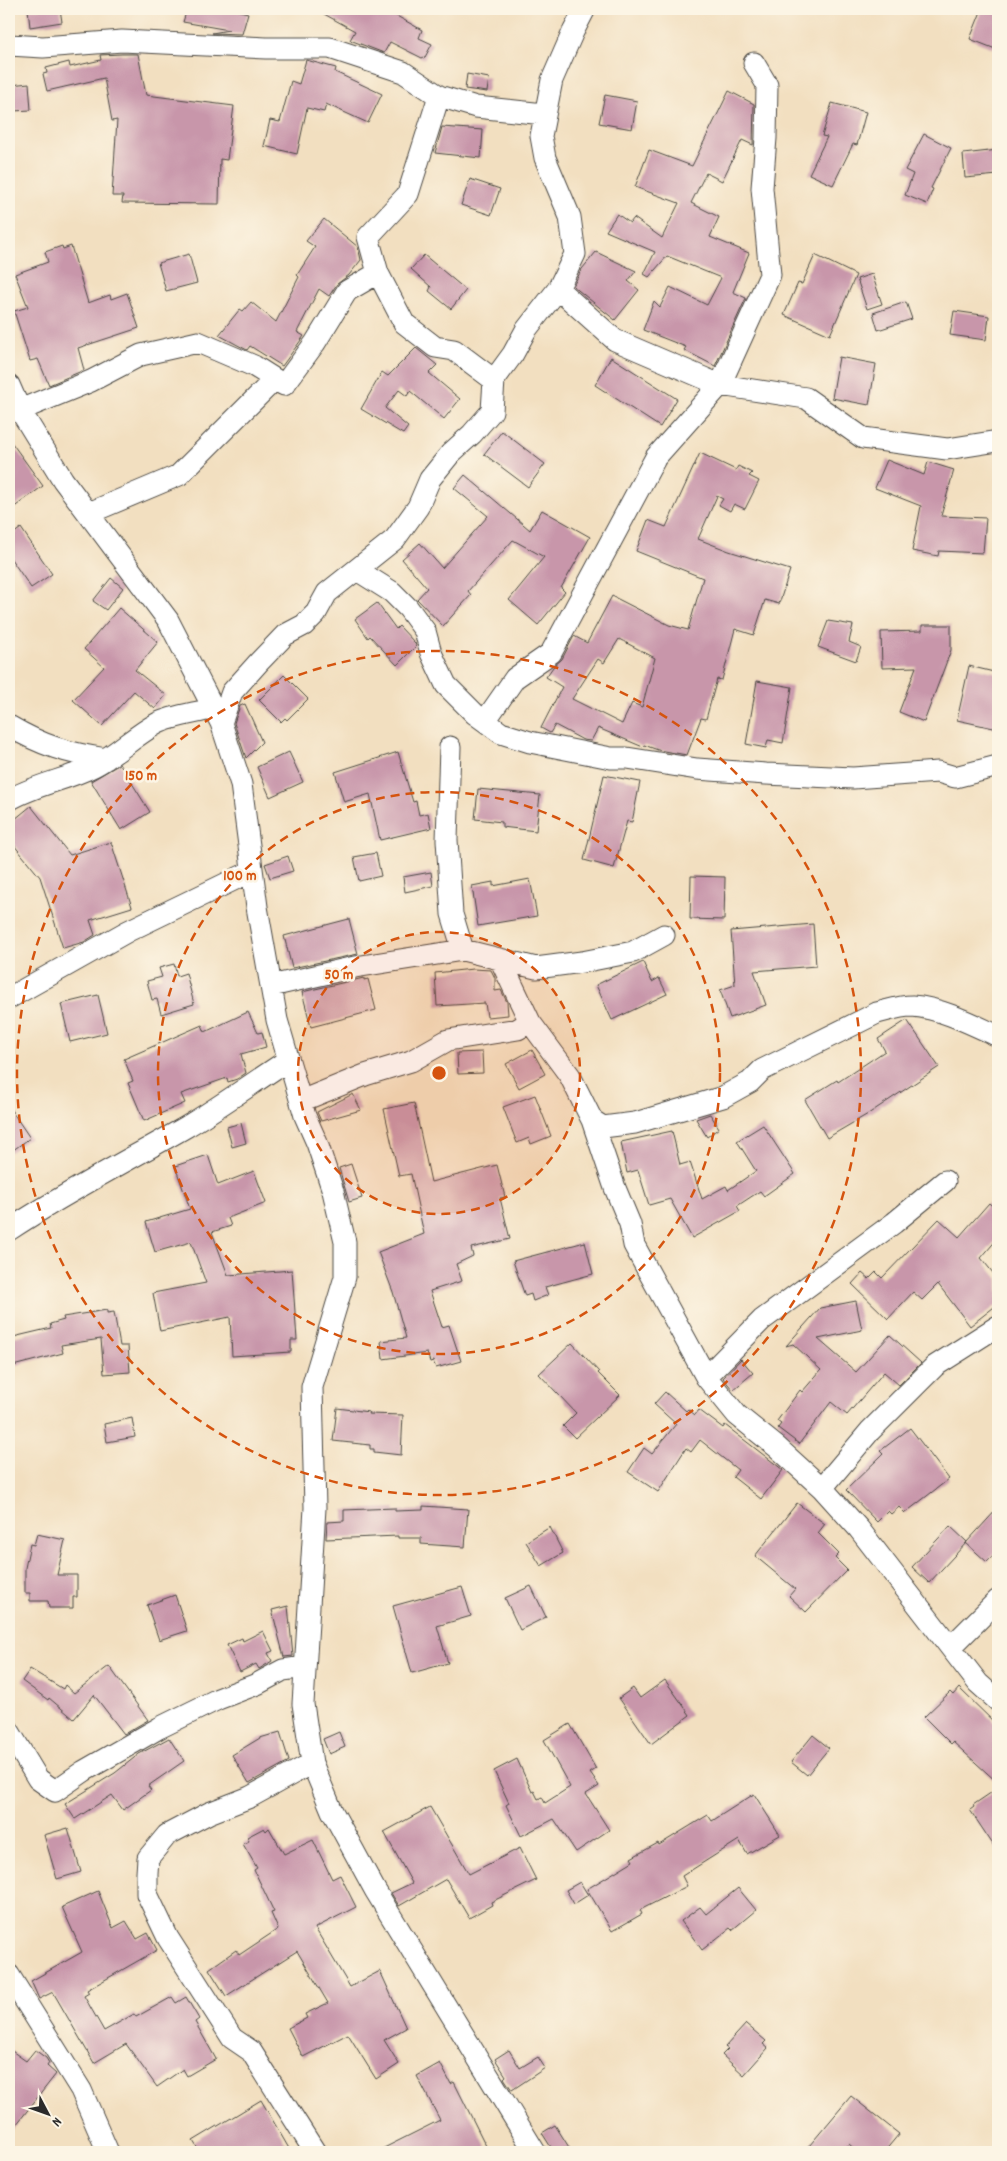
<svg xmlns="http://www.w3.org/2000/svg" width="1007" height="2161" font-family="Dekko,sans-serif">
	<rect width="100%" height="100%" fill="#fcf5e5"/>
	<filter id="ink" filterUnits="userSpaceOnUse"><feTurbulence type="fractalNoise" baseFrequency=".02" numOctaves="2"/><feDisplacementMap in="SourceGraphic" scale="10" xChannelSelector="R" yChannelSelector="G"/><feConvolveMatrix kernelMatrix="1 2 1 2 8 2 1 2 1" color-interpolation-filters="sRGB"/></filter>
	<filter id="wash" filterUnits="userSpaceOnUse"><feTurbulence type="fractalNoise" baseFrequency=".0096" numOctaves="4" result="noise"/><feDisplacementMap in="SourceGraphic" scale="20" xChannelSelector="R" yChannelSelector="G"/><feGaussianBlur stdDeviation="1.12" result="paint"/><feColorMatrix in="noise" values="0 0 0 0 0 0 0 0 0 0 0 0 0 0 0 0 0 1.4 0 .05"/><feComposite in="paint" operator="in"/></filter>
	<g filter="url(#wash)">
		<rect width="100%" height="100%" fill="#f2dfc0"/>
		<g id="blocks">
			<path fill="#c896aa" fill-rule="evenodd" d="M28 9H60L62 22 30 27Z
				M187 9H232L248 13 242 34 212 33 229 30 183 22Z
				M315 9H384L422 30 419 38 432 44 424 59 390 42 384 53 350 40 355 31Z
				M982 9H998V50L970 39Z
				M122 54H138L146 95 234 106 227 160 220 159 219 204 122 203 123 196H112L117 120 112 121 104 78 47 91 43 74 47 73 46 68 69 62 70 67 101 60 100 55Z
				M306 60 336 68 335 72 382 94 368 123 326 104 324 112 307 108 297 154 264 146 270 120 280 122 291 81 299 84Z
				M467 74 489 78 487 92 465 89Z
				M29 83 31 110 13 111 11 85Z
				M729 91 754 104 753 145 742 140 722 181 706 173 691 203 719 217 710 237 749 253 733 292 746 298 715 366 684 350 686 347 643 330 654 301 660 307 670 287 707 305 721 278 667 256 649 277 644 274 655 252 606 231 617 214 630 223 634 218 662 238 679 203 635 187 649 150 692 166Z
				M605 95 637 101 632 129 599 123Z
				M832 103 866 112 857 145 853 144 833 185 809 174 827 137 822 136Z
				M442 127 483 130 481 158 435 153Z
				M924 134 951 148 931 188 933 189 927 204 905 195 913 174 905 170Z
				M998 150V175L965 178 963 154Z
				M470 179 500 189 491 215 461 205Z
				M324 219 358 247 361 260 349 275 337 284 329 296 319 289 297 332 304 336 282 366 250 346 247 350 219 335 240 309 243 311 251 302 276 322 299 277 297 275 315 247 306 241Z
				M62 246 63 249 71 246 88 303 110 295 111 299 127 293 139 328 78 348 84 370 49 385 38 359 30 361 14 311 28 307 15 274 48 262 45 252Z
				M596 252 636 271 628 281 639 290 615 320 573 286 582 269Z
				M189 254 197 283 166 291 158 263Z
				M424 255 466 290 451 309 429 291 431 287 411 269Z
				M815 255 856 275 830 335 784 315 798 283 802 284Z
				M872 274 882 304 867 309 857 279Z
				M906 302 912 319 878 330 873 313Z
				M954 311 989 316 986 340 950 335Z
				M416 348 437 365 429 373 460 399 444 419 410 391 407 396 399 390 385 408 408 427 403 434 361 409 382 372 388 376Z
				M611 357 677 399 660 427 595 385Z
				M839 357 876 364 869 405 832 398Z
				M502 431 545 464 528 487 484 454Z
				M9 439 43 486 9 511Z
				M700 453 736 470 738 466 752 473 749 476 759 481 745 509 734 504 730 511 719 505 723 499 717 496 698 539 729 551 790 570 779 604 765 600 754 635 735 629 722 680 717 679 706 719 701 718 687 755 658 750 644 745 643 747 598 728 591 741 583 740 555 725 550 733 541 728 562 687 546 677 553 667 562 659 574 636 587 643 612 596 669 625 688 630 703 578 636 551 648 520 666 527ZM619 639 655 658 642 707 632 703 622 724 572 699 598 659 604 663Z
				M887 460 924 475 928 462 954 470 941 516 986 518 983 553 939 551 938 556 912 551 921 506 875 488Z
				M465 475 530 530 542 510 590 537 561 588 565 592 538 625 509 600 544 557 513 540 468 591 471 595 443 626 417 599 427 588 402 559 420 543 442 568 488 516 454 488Z
				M21 528 52 574 31 588 9 556V537Z
				M111 578 123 588 106 610 93 601Z
				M377 603 396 629 399 626 415 643 416 646 397 665 370 636 368 638 355 619Z
				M119 608 158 642 135 670 166 695 155 709 134 691 102 726 73 700 104 667 84 649Z
				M828 621 853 625 849 642 861 647 856 661 818 647Z
				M922 625H951V650L924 722 899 712 916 667 882 668 881 632 922 631Z
				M969 666 998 673V729L957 720Z
				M284 675 308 699 287 720 285 718 281 722 259 700Z
				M757 681 792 687 783 743 768 740 766 748 746 744Z
				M245 704 262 742 246 758 234 723 240 706Z
				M289 752 303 782 270 797 257 767Z
				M398 752 413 802 416 801 419 815 428 813 431 828 380 840 370 794 344 802 335 772Z
				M120 764 150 812 121 830 91 781Z
				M604 775 640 782 632 822 627 821 614 868 584 860Z
				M478 789 540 795 536 831 502 827V822L475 819Z
				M31 806 70 855 111 842 132 907 90 920 95 935 84 942 63 948 40 877 9 839V824Z
				M376 853 381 876 359 881 354 857Z
				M288 856 293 871 270 878 265 864Z
				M431 872 433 886 405 892 403 877Z
				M691 876 725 877 724 920 690 919Z
				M530 879 537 916 478 926 472 886 493 882V886Z
				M349 919 358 954 292 968 284 936Z
				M813 924 816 966 754 971 766 1005 730 1018 720 990 735 985 731 931Z
				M643 962 652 982 659 978 667 994 612 1020 596 985Z
				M174 964 177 976 186 973 194 1004 161 1014 157 999 152 1000 147 981 162 977 159 968Z
				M473 969 491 970 495 978V991L501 990 507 1002 508 1015 487 1017 485 1003 437 1006 435 973Z
				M364 978V980L368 979 376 1010 311 1027 302 992Z
				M98 995 107 1033 70 1042 61 1004Z
				M248 1012 258 1033 262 1032 266 1047 241 1054 246 1073 237 1079 228 1082 227 1078 181 1094 185 1103 144 1121 128 1083 133 1081 124 1059 202 1025 205 1032Z
				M907 1020 939 1067 868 1114 827 1138 805 1100 837 1080 838 1082 885 1051 878 1039Z
				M532 1050 545 1074 519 1088 506 1064Z
				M482 1052 483 1073 458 1074 457 1053Z
				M353 1094 361 1110 321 1121 317 1112Z
				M535 1095 551 1136 531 1144 529 1138 517 1143 503 1107Z
				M414 1103 431 1182 497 1165 505 1197 500 1198 510 1239 471 1248 473 1256 456 1264 462 1281 430 1291 442 1327 449 1325 461 1361 436 1368 433 1361 430 1362 427 1353 383 1359 381 1341 406 1338 393 1292 378 1252 424 1234 411 1174 399 1176 384 1109Z
				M9 1107 30 1138 9 1153Z
				M710 1114 719 1128 707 1137 696 1119Z
				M241 1123 246 1143 232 1147 227 1127Z
				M763 1125 795 1174 764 1196 760 1191 737 1206 740 1211 692 1238 670 1199 649 1205 638 1170 627 1173 621 1142 672 1131 680 1165 690 1162 702 1199 726 1186 728 1190 756 1171 737 1141Z
				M208 1155 218 1185 254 1171 266 1203 228 1218 231 1226 212 1232 228 1275 292 1270 297 1340H291V1352L232 1356 230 1317 160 1331 153 1293 206 1283 191 1242 155 1252 146 1222 190 1209 175 1166Z
				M351 1164 362 1198 349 1202 339 1168Z
				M989 1203 998 1211V1238L981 1258 998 1279V1304L970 1326 938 1284 922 1300 913 1292 888 1319 852 1284 862 1273 869 1279 876 1272 882 1278 939 1219 959 1237Z
				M585 1242 593 1274 545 1287 548 1295 533 1301 531 1294 525 1296 513 1261Z
				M856 1301 862 1330 818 1339 856 1372 890 1335 921 1363 899 1385 884 1372 847 1415 831 1402 799 1444 778 1428 781 1424 777 1421 800 1390 802 1392 821 1370 793 1344 786 1346 820 1308Z
				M107 1310V1313L114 1312 120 1346H128L130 1372 104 1374 101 1339 61 1345 63 1353 9 1367V1338L51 1328 50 1324 64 1320 63 1317Z
				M572 1343 599 1372 598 1373 620 1395 575 1438 563 1426 576 1413 539 1374Z
				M741 1359 753 1373 733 1390 723 1378Z
				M665 1392 686 1411 688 1409 695 1415 699 1410 723 1428 725 1425 783 1470 761 1499 733 1477 738 1470 700 1440 691 1452 686 1448 658 1492 628 1472 644 1448 652 1454 676 1424 654 1404Z
				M337 1408 369 1412 368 1414 403 1415 401 1455 374 1452V1449H370V1445L333 1441Z
				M132 1418 135 1437 107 1442 104 1424Z
				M910 1428 949 1479 905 1513 899 1507 891 1514 888 1511 877 1522 846 1490 883 1454 880 1451Z
				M797 1503 825 1524 818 1533 839 1554 835 1558 847 1570 806 1612 789 1596 795 1589 755 1556Z
				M423 1506 468 1509 465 1547 421 1544V1538H398V1536L326 1539 327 1522 344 1521V1510L395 1508V1511L423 1510Z
				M998 1508V1550L987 1562 966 1543Z
				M950 1526 967 1542 929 1583 912 1567Z
				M550 1527 563 1553 541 1566 526 1542Z
				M37 1534 65 1540 57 1575H77V1597H73V1608H49L48 1601H30V1593H25V1568L30 1544 34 1545Z
				M531 1586 546 1617 520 1630 505 1598Z
				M462 1587 471 1616 437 1626 448 1663 412 1673 393 1606Z
				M175 1595 187 1631 159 1640 147 1605Z
				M288 1606 293 1656 284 1657 272 1610Z
				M263 1631 273 1651 268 1653 272 1661 259 1669 256 1664 240 1672 227 1645 242 1638 243 1641Z
				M109 1666 148 1720 124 1734 94 1695 74 1719 49 1698 48 1700 22 1681 30 1669 63 1689 65 1685 74 1693Z
				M665 1680 690 1715 651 1744 619 1698 633 1688 640 1698Z
				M959 1688 998 1726V1783L953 1742 951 1744 924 1717 950 1692 953 1695Z
				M570 1724 596 1769 590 1773 599 1786 586 1794 609 1830 576 1852 554 1819 521 1836 506 1805 509 1803 494 1771 517 1759 532 1792 534 1791 538 1799 542 1797 545 1803 570 1787 544 1740Z
				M280 1732 289 1761 249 1783 232 1755 260 1738Z
				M339 1732 345 1747 329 1754 323 1739Z
				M813 1735 829 1748 807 1775 791 1762Z
				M169 1738 184 1761 148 1786 151 1790 123 1810 112 1795 75 1819 65 1804 115 1773 139 1754Z
				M998 1788V1852L970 1810 974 1807 973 1805Z
				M754 1794 780 1835 747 1854 739 1840 682 1876 687 1886 640 1910 642 1914 612 1931 587 1889 633 1861 631 1858 658 1843 659 1845 708 1815 712 1821Z
				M430 1807 469 1874 520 1848 536 1880 491 1902 492 1905 469 1918 446 1879 399 1906 391 1893 412 1883 384 1832Z
				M68 1828 81 1872 57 1879 44 1835Z
				M264 1828 266 1831 269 1828 284 1854 313 1840 332 1879 340 1875 356 1907 315 1928 350 1987 380 1971 406 2028 384 2040 399 2064 376 2079 348 2034 303 2057 288 2028 307 2018 305 2014 328 2003 297 1951 226 1996 209 1969 236 1950 239 1955 278 1929 271 1913 274 1912 254 1870 257 1868 243 1844 249 1841 247 1837Z
				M580 1882 588 1895 574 1904 566 1890Z
				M738 1888 756 1910 732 1930 730 1928 702 1950 681 1921 700 1907 706 1914Z
				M98 1891 113 1928 126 1921 137 1939 148 1933 157 1950 87 1990 89 1993 84 1996 104 2031 134 2014 136 2017 172 1997 176 2003 186 1997 199 2019 195 2022 216 2059 187 2076 183 2069 157 2087 126 2044 94 2063 53 1992 39 1999 31 1981 82 1952 62 1907Z
				M746 2024 766 2041 763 2044 768 2048 744 2075 722 2055 728 2049 725 2047Z
				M9 2049 26 2061 35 2050 46 2058 49 2063 47 2066 56 2074 9 2134Z
				M509 2050 520 2068 538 2057 545 2068 512 2090 504 2078 506 2076 495 2059Z
				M440 2063 451 2084 454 2082 489 2152H376L440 2120 417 2076Z
				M851 2096 899 2134 884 2152H858L849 2144 842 2152H804Z
				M261 2100 291 2152H200L193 2141Z
				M555 2125 572 2152H554L542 2133Z"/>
		</g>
	</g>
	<g filter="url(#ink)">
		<use href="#blocks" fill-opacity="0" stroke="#494641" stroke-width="1"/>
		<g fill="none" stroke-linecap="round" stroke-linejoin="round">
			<defs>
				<path id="minor" d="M9 45 43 47 122 41 266 48H330L403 72 439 96 476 107 544 114
					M439 96 408 194 368 237 378 273 404 323 435 347 454 350 494 380
					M558 289 615 340 720 385 806 398 863 438 947 449 998 441
					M9 385 20 410 63 480 168 620 221 723 241 784 257 907 277 1020 305 1116 317 1143 333 1191 345 1242V1277L312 1387 315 1508 303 1704 312 1763 332 1811 375 1890 535 2152
					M20 410 91 381 141 355 198 342 254 366 284 385 315 343 347 291 378 273
					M89 513 179 475 274 380
					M357 570 392 592 408 608 425 631 431 653 446 685 475 714 501 733 530 742 611 758H627L697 769 766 774 853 778 938 772 955 777 998 766
					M485 721 515 678 551 653 656 457 720 385 770 275 762 188 766 138 767 85 754 63
					M221 723 232 692 259 662 285 635 304 625 316 613 327 593 395 539 418 507 430 479 451 453 472 434 492 411 494 380 513 354 526 330 558 289 575 254 570 217 545 158 541 136 552 80 573 32 585 9
					M9 726C43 746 67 753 106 759
					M450 747 447 840 452 914 463 950
					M9 800C36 784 67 780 94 766 117 754 135 735 158 723 173 716 197 713 214 708
					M501 961 530 1022
					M271 986 355 967 463 950 536 968 582 962 633 952 664 935
					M9 998 128 931 252 871
					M301 1101 365 1075 411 1061 448 1040 518 1029 530 1022 570 1076 592 1120 615 1188 630 1224 634 1245 706 1377 737 1415 778 1448 822 1488 859 1529 978 1683 998 1701
					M592 1120 603 1127 635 1123 723 1097 750 1082 762 1070 877 1013C889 1010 900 1006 912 1006 941 1008 972 1024 998 1036
					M9 1230C66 1192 127 1161 186 1127 221 1106 254 1082 288 1060
					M706 1377 762 1320 894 1223 945 1181
					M822 1488 870 1431 935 1366 998 1326
					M951 1647 998 1600
					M9 1731 38 1779 55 1791 84 1771 159 1728 218 1699 257 1684 283 1670 305 1667
					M312 1763 250 1797 209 1813 167 1835 148 1858 147 1873V1894L168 1938 232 2038 251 2051 315 2152
					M9 1975 81 2090 108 2152"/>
			</defs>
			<use href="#minor" stroke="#494641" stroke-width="23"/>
			<use href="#minor" stroke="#fff" stroke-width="21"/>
		</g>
	</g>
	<circle cx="439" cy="1073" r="141" fill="#d5540f" fill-opacity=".12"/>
	<g fill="none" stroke="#d5540f" stroke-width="2.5" stroke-dasharray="9 6">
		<circle cx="439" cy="1073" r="141"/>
		<circle cx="439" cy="1073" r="281"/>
		<circle cx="439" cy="1073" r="422"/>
	</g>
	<circle cx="439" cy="1073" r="8" fill="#d5540f" stroke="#fcf5e5" stroke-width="2.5"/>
	<g font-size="15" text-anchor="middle" font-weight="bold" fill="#d5540f" stroke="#fcf5e5" stroke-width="5" stroke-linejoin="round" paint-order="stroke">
		<text x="141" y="780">150 m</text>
		<text x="240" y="880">100 m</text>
		<text x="339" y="979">50 m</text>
	</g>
	<rect width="1007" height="2161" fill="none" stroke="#fcf5e5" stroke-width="30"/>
	<g transform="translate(48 2114) rotate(131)" stroke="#fcf5e5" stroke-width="4" paint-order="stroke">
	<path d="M0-4L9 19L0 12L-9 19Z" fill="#2b2b2b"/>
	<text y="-8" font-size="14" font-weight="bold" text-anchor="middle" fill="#2b2b2b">N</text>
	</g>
</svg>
